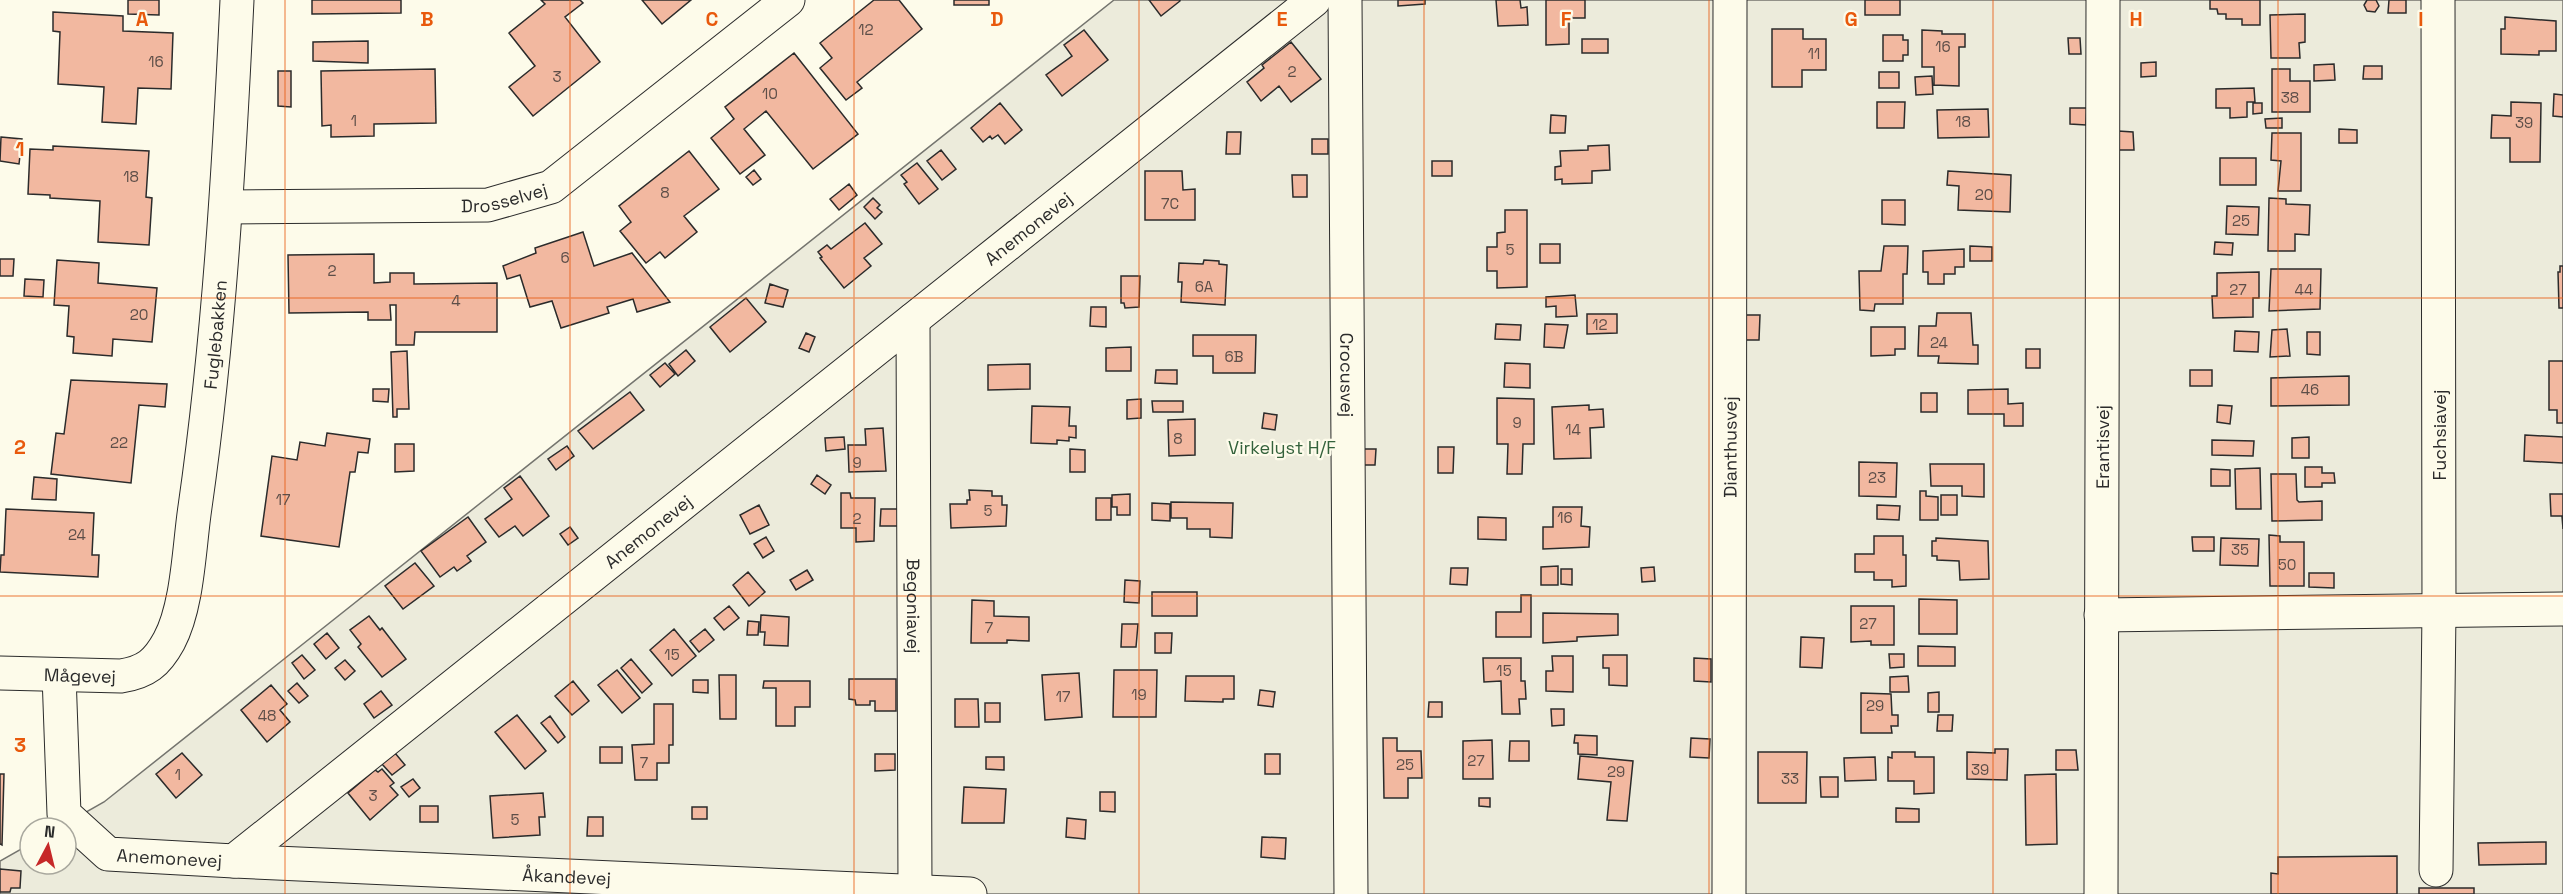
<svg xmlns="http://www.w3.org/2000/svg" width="2563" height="894" font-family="'Space Grotesk',sans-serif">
	<rect width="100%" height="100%" fill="#fdfbea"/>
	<path fill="#ecebdb" stroke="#74746e" stroke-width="1.5" d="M1114 0H2563V894H0V861L30 844V864H66V828H58L104 802Z"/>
	<path fill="#f2b8a0" stroke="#2b2b2b" stroke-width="1.5" d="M128 0H159V15L128 14Z
		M312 0H401V13L312 14Z
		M541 0H580L583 3 565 17 600 62 533 116 509 87 535 66 509 33 545 4Z
		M642 0H691L662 24Z
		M874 0H899L922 29 857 82 862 88 846 100 820 68 832 58 820 43Z
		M954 0H989V5H954Z
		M1149 0H1180V1L1161 16Z
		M1398 0H1425V4L1398 6Z
		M1496 0H1520L1521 8 1527 7 1528 25 1498 26Z
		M1546 0H1585V18H1569V44L1546 45Z
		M1865 0H1900V15H1865Z
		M2210 0H2260V25H2242V19H2226V14H2218L2217 9H2210Z
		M2367 0H2376L2379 6 2375 12 2367 11 2364 5Z
		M2389 0H2406V13H2388Z
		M53 12 123 16V31L173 33 171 89 138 88 136 124 102 122 104 87 58 84 60 32 53 31Z
		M2305 14V42L2299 43 2300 58H2271L2270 15Z
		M2505 17 2556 21V51H2539V55L2501 54V29H2505Z
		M1772 29H1803V39H1826V70H1802V87H1772Z
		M1084 30 1108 60 1062 96 1046 75 1072 56 1064 45Z
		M1922 30 1942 31V34H1965V47H1959V86L1934 85V67H1922Z
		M1883 35H1903V40H1908V55H1903V61H1883Z
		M2068 38H2080L2081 54H2069Z
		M1582 39H1608V53H1582Z
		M368 41V63L313 61V42Z
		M1291 42 1321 79 1291 102 1279 86 1261 101 1247 82 1264 68 1262 65Z
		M794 53 858 134 813 169 766 111 744 129 765 155 740 174 711 138 734 119 725 107Z
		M2156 62V76L2141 77V63Z
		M2334 64 2335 80 2314 81V65Z
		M2364 66H2382V79H2363Z
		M435 69 436 123 374 124V136L331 137V125L322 126 321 71Z
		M2272 69H2290V81H2310V112H2272Z
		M278 71H291V107L278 106Z
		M1879 72H1899V88H1879Z
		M1932 76 1933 94 1916 95 1915 77Z
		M2254 88 2255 102H2247V117L2230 118V108H2216V89Z
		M2554 94 2563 95V117L2553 116Z
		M1877 102H1905L1904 128H1877Z
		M2511 102 2541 103 2540 162H2510V138H2491L2492 115 2511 116Z
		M1000 103 1022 130 1005 144 998 135 992 139 990 136 983 142 971 128Z
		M2253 103H2262V113L2253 114Z
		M2070 108H2087L2086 125 2070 124Z
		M1988 109 1989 137 1938 138 1937 110Z
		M1551 115 1566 116 1565 133H1550Z
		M2282 118V128H2266L2265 119Z
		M2339 129 2357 130V143H2339Z
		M2118 131 2133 132 2134 150H2118Z
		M1227 132H1241L1240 154H1226Z
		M2272 133H2301V191H2278L2281 161 2271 160Z
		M1 137 22 139 19 164 0 161Z
		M1312 139H1328V154H1312Z
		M1609 145 1610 170 1592 171V183L1562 184V179L1555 180V167L1561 166 1560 151 1588 150V146Z
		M53 146 149 151 146 197 152 198 149 245 98 242 100 201 50 198V195L28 194 30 149 53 150Z
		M941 150 956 169 942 180 927 161Z
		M689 151 719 189 684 216 697 232 665 258 660 252 646 263 620 231 631 222 619 206Z
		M2220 158H2256V185H2220Z
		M1432 161H1452V176H1432Z
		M917 163 938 189 919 204 904 184 907 182 901 175Z
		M754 170 761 179 753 185 746 177Z
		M1145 171H1182L1183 190 1195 189V220H1145Z
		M1948 171 2011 175 2010 212 1958 210 1959 186 1947 185Z
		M1292 175H1307V197H1293Z
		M849 184 857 195 839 210 830 199Z
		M873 198 880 205 877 208 882 212 875 219 864 207Z
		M2269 198 2286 199V204L2310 205 2309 235 2295 234V251H2268Z
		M1882 200H1905V225L1882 224Z
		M2227 206 2259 207 2258 235 2226 234Z
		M1505 210H1527V287L1497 288V271H1487V247H1497V233L1505 232Z
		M865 223 882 244 864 258 871 266 844 288 820 258 822 257 818 252 827 245 831 249Z
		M583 232 594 266 632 253 670 302 637 312 633 299 607 307 609 313 561 328 552 301 530 307 520 275 507 279 503 266 536 253 535 248Z
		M2215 242 2233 243 2232 255 2214 254Z
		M1540 244H1560V263H1540Z
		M1884 246H1908L1907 274H1903V304H1875L1874 311 1860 310 1859 271H1881Z
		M1970 246 1992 247V261H1970Z
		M1964 249V267H1955V274H1944V284H1928V272H1923V251Z
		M374 254V283L390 282V273H414V284L497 283V332H415L414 345H396V305H390L391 320H368V312L289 313 288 255Z
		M0 259H14L13 276H0Z
		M57 260 99 263 98 283 157 288 152 342 113 339 112 356 73 353 74 337 67 336 69 306 54 305Z
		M1204 260 1219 261V264L1227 265 1225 305 1181 302 1182 282H1178L1179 263 1203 264Z
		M2560 266H2563V308H2559L2558 272H2560Z
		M2271 269H2321L2320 309 2269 311Z
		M2259 272V298H2253V317L2213 318 2212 296H2217V273Z
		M1121 276H1140L1139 307 1125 308 1124 303H1121Z
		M25 279 44 280 43 297 24 296Z
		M770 284 788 290 783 307 765 303Z
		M1575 295 1577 316 1556 317V306L1546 307V297Z
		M746 298 766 322 730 352 710 327Z
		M1091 307H1106V327L1090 326Z
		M1937 313H1971L1973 345H1978V364L1938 363 1939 356H1918L1919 326H1936Z
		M1587 314H1617V333L1587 334Z
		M1743 315H1760L1759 340H1742Z
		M1496 324 1521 325 1520 340 1495 339Z
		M1545 324 1568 325 1564 348 1544 347Z
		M1871 327H1905V349H1895V355L1871 356Z
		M2287 329 2290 356 2270 357 2272 330Z
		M2235 331 2259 332 2258 352 2234 351Z
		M2307 332H2320V355L2307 354Z
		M806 333 815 337 809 352 799 348Z
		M1193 335H1256L1255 373H1213V356H1193Z
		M1131 347V371H1106V348Z
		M2026 349H2040V368H2026Z
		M686 350 695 361 678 376 669 364Z
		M407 351 409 409H397V417H393L391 352Z
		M2549 361H2563V423H2557V410H2549Z
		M665 363 675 374 660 387 650 375Z
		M1505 363 1530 364V388L1504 387Z
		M1030 364V389L988 390V365Z
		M1156 370H1177V384L1155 383Z
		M2190 370H2212V386H2190Z
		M2349 376V405L2271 406V378Z
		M71 380 167 384 165 407 139 405 131 483 51 474 56 433 64 434Z
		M373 389H389L388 402 373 401Z
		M2008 389V404L2023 403V426H2004V414H1968V390Z
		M630 392 644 410 593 449 578 431Z
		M1921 393H1937V412H1921Z
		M1497 398 1534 399V444H1523L1522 474H1507L1508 444H1497Z
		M1141 399V418L1127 419V400Z
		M1152 401H1183V412H1153Z
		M1589 405V410L1603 409 1604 427 1590 428 1591 458 1554 459 1552 407Z
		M2218 405 2232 406 2230 424 2217 422Z
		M1032 406 1070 407 1069 426H1076V438L1069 437V441L1057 440V444L1031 443Z
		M1264 413 1277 415 1275 430 1262 428Z
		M1195 419V455L1169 456 1168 420Z
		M883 428 886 471 849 472 848 445H866L865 429Z
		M327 433 370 439 368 453 358 452 355 472H350L339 547 261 536 272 456 297 460 300 442 325 446Z
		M2525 435 2563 437V463L2524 461Z
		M844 437 845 449 826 451 825 438Z
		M2309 437V458H2292V438Z
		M2212 440 2254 441 2253 456 2212 455Z
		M395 444H414V471L395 472Z
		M567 446 574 456 556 470 548 459Z
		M1438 447H1454L1453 473H1438Z
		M1070 449 1085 450V472H1070Z
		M1363 449H1376L1375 465H1363Z
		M1859 462 1897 463 1896 497 1859 496Z
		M1930 464H1984V497L1962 496V486H1931Z
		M2305 467H2322V473H2334L2335 483H2322V487H2305Z
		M2260 468 2261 509H2236L2235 469Z
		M2211 469 2230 470V486H2211Z
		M2271 474H2296L2297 500 2299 502 2322 501V520L2272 521Z
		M817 475 831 485 825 494 811 484Z
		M520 476 549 516 523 536 515 526 499 537 485 519 512 499 504 488Z
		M34 477 57 479 56 500 32 499Z
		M969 490 992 491V496H1002V505H1007L1006 526 951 528 950 504H967V500H970Z
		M1920 491H1926V496L1938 497V520H1920Z
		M841 493H850L851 498H875L874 541 856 542V528H841Z
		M1130 494V515H1117V507H1112V495Z
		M2550 494H2563V529L2562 516H2551Z
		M1941 495H1957V515H1941Z
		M1096 498H1111V520H1096Z
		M1171 502 1233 503 1232 538 1210 537V529H1187V518H1171Z
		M1152 503 1170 504V521L1152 520Z
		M759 505 769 525 750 534 740 515Z
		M1877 505 1900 506 1899 520 1877 519Z
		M1553 507H1582L1581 526 1590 527 1589 547 1543 549V527H1553Z
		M6 509 94 513 92 555H99L98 577 0 572 1 555H4Z
		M881 509H899V526H880Z
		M468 517 486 542 467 556 471 561 457 571 454 567 440 577 421 551Z
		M1478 517 1506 518V540L1478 539Z
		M570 527 578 538 568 545 560 534Z
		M2269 535 2280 536V542H2304V586H2270Z
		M1874 536H1903V555H1906V586L1892 587V580H1874V572H1855V554H1874Z
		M766 537 774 551 763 558 754 544Z
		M2192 537H2214V551H2193Z
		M1936 538 1988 541 1989 579 1960 580 1959 561 1937 560V556H1932V541H1936Z
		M2221 538 2259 539 2258 566 2220 565Z
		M415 563 434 586 403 609 385 586Z
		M1558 566V585H1541V567Z
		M1654 567 1655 581 1642 582 1641 568Z
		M1451 568H1468L1467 585 1450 584Z
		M1561 569H1572V585L1561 584Z
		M807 570 813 580 796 590 790 580Z
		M748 572 765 592 749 606 733 585Z
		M2309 573H2334V588L2309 587Z
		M1125 580 1140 581 1139 603 1124 602Z
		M1152 592H1197V616H1152Z
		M1521 595H1531V637H1496V612H1521Z
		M1919 599 1957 600V634H1919Z
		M972 600 994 601V616L1029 617V641L1007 640V643H971Z
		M729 606 739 618 724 630 714 618Z
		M1851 606H1894V645H1871V641L1851 642Z
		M1543 613 1618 614V635L1577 637V641L1543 643Z
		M761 615 789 617 788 646 764 645 765 632H760Z
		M369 616 380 630 382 628 406 659 382 677 358 647 361 644 350 630Z
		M748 621 759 622 758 635H747Z
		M1122 624H1138L1136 647H1121Z
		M674 629 696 656 672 676 650 650Z
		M705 629 714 640 699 652 690 641Z
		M327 633 339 648 326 659 314 644Z
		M1155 633H1172L1171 653H1155Z
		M1801 637 1824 638 1822 668 1800 667Z
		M1918 646 1955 647V666H1918Z
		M1889 654H1904V667L1890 668Z
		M302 655 315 670 304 679 292 663Z
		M1603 655H1627V686L1609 685V668H1603Z
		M1552 656H1573V692L1546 691V671H1553Z
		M1483 658H1521V681H1525L1526 699H1519L1520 714H1502L1501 681 1484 682Z
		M1694 658 1711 659V682L1694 681Z
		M631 659 652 684 642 693 621 668Z
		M345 660 355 671 345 680 335 668Z
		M617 670 640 698 622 713 598 685Z
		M1114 670H1157L1156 717H1113Z
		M1079 673 1082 717 1045 720 1042 675Z
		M719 675H736V719H720Z
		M1186 676H1234V699H1223V702L1185 701Z
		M1908 676 1909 692H1890V677Z
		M849 679H896V711H875V701H870V705H856L855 700 849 699Z
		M693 680H708V693L693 692Z
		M573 681 589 701 572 715 555 696Z
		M764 681H810V707H795V726H776V688H763Z
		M297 683 308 696 299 703 288 691Z
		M271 685 287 704 280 710 290 722 267 742 241 710Z
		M1260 690 1275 692 1273 707 1258 705Z
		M381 691 392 705 374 718 364 704Z
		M1939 692V712H1928V693Z
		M1861 693 1891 694 1892 715H1898V726H1891L1892 733H1861Z
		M955 699H978L979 727H955Z
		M1429 702H1442V717H1428Z
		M985 703H1000V722H985Z
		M654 704H673V745H669V763H657V780H635L632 745 654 744Z
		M1551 709H1564V725L1552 726Z
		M517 715 546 751 525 769 495 732Z
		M1938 715H1953L1952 731H1937Z
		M550 716 565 737 558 743 541 723Z
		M1575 735 1597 736V755L1578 754V743H1574Z
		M1383 738H1397V751H1421L1422 778H1408V798H1384Z
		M1691 738 1710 739 1709 758 1690 757Z
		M1492 740 1493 779H1463V741Z
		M1510 741H1529V761H1509Z
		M600 747H622V763H600Z
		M1995 749H2008L2007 780 1967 779V752L1995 753Z
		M2056 750H2076L2078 770H2056Z
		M1758 752H1807L1806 803H1758Z
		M1892 752H1915V757H1934V793L1914 794V781H1888V757L1892 758Z
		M182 753 202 775 176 798 156 774Z
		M395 753 405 765 392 775 382 764Z
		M875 754H895V770L875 771Z
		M1265 754H1280V774H1265Z
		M1580 756 1633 761 1627 821 1607 820 1611 782 1578 779Z
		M986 757H1004V770L986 769Z
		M1875 757 1876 780 1845 781 1844 758Z
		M382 769 394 783 390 786 398 795 370 820 348 793 375 770 378 772Z
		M0 774H4L2 845 0 844Z
		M2056 774 2057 844 2026 845 2025 775Z
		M1820 777H1838V797H1821Z
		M413 779 420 788 409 797 401 787Z
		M964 787 1006 789 1004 823H962Z
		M1100 792H1115V812L1100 811Z
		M543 793 545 817H539L540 835 493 838 490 796Z
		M1479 798H1490V807L1479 806Z
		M420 806H438V822H420Z
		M692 807H707V819H692Z
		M1896 808 1919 809V822H1896Z
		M588 817H603V836H587Z
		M1067 818 1086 820 1085 839 1066 837Z
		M1262 837 1286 838 1285 859 1261 857Z
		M2546 842V864L2479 865 2478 843Z
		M2397 856V894H2271V873L2278 874V857Z
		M0 869 21 871 20 888H11L10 892H0Z
		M2419 888H2474V894H2419Z"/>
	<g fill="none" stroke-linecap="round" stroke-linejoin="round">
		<defs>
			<g id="minor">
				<path id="s1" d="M1345 0 1351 894"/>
				<path id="s2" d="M227 207 488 205 551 187 788 0"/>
				<path id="s3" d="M913 320 915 891"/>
				<path d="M2101 615 2563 609"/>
				<path id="s4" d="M0 673 121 676C146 672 157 663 169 641 188 606 189 547 195 507 219 339 229 169 237 0"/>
				<path id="s5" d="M59 675 64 814 108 854 234 861 1314 0"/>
				<path id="s6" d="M234 861 970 894"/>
				<path d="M2436 870 2439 610 2438 0"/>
				<path id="s7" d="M1729 894 1730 0"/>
				<path id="s8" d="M2101 894 2103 0"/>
			</g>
		</defs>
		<use href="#minor" stroke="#2b2b2b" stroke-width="35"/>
		<use href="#minor" stroke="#fdfbea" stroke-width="33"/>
	</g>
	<path fill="none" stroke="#e8590c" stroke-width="1.5" stroke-opacity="0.55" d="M285 0V894M570 0V894M854 0V894M1139 0V894M1424 0V894M1709 0V894M1993 0V894M2278 0V894M0 298H2563M0 596H2563"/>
	<g text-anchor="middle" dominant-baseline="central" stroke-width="4.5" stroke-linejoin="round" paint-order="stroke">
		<g font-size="15" fill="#5d4e48">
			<text x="866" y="29">12</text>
			<text x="1943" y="46">16</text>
			<text x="1814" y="53">11</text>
			<text x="156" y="61">16</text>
			<text x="1292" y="71">2</text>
			<text x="557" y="76">3</text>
			<text x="770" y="93">10</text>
			<text x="2290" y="97">38</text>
			<text x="354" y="120">1</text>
			<text x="1963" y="121">18</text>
			<text x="2524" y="122">39</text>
			<text x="131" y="176">18</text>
			<text x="665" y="192">8</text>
			<text x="1984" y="194">20</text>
			<text x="1170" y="203">7C</text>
			<text x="2241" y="220">25</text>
			<text x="1510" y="249">5</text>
			<text x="565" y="257">6</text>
			<text x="332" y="270">2</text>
			<text x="1204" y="286">6A</text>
			<text x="2238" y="289">27</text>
			<text x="2304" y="289">44</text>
			<text x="456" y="300">4</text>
			<text x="139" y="314">20</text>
			<text x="1600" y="324">12</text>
			<text x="1939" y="342">24</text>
			<text x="1234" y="356">6B</text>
			<text x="2310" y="389">46</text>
			<text x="1517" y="422">9</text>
			<text x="1573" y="429">14</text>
			<text x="1178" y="438">8</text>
			<text x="119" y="442">22</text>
			<text x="857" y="462">9</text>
			<text x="1877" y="477">23</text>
			<text x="283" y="499">17</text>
			<text x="988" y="510">5</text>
			<text x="1565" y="517">16</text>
			<text x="857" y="518">2</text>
			<text x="77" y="534">24</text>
			<text x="2240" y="549">35</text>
			<text x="2287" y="564">50</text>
			<text x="1868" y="623">27</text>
			<text x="989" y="627">7</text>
			<text x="672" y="654">15</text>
			<text x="1504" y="670">15</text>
			<text x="1139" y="694">19</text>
			<text x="1063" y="696">17</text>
			<text x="1875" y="705">29</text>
			<text x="267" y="715">48</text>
			<text x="1476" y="760">27</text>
			<text x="644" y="762">7</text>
			<text x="1405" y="764">25</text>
			<text x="1980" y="769">39</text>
			<text x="1616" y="771">29</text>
			<text x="178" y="774">1</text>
			<text x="1790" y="778">33</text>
			<text x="373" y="795">3</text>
			<text x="515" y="819">5</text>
		</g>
		<g font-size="18" fill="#2b2b2b" stroke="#fdfbea">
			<text stroke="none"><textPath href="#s2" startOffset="278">Drosselvej</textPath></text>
			<text stroke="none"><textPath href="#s5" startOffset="1340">Anemonevej</textPath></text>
			<text stroke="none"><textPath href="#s4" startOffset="494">Fuglebakken</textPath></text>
			<text stroke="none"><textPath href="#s1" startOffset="375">Crocusvej</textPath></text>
			<text transform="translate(2439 435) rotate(-90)">Fuchsiavej</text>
			<text stroke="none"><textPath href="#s7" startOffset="447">Dianthusvej</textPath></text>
			<text stroke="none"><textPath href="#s8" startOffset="447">Erantisvej</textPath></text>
			<text stroke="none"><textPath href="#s5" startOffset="854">Anemonevej</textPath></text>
			<text stroke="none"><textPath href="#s3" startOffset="286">Begoniavej</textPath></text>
			<text stroke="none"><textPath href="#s4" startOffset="80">Mågevej</textPath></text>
			<text stroke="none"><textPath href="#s5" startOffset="260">Anemonevej</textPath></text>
			<text stroke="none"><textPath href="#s6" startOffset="333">Åkandevej</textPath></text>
		</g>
		<g font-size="18" fill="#34623c" stroke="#fdfbea">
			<text x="1282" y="447">Virkelyst H/F</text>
		</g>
	</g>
	<g font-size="20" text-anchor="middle" font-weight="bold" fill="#e8590c" stroke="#fdfbea" stroke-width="4.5" stroke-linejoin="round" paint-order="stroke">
		<text x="142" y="26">A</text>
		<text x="427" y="26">B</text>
		<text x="712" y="26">C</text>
		<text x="997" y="26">D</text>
		<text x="1282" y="26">E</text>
		<text x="1566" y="26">F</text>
		<text x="1851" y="26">G</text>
		<text x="2136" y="26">H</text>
		<text x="2421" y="26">I</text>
		<text x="20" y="156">1</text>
		<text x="20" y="454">2</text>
		<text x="20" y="752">3</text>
	</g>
	<g transform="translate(48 846) rotate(7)"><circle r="28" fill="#fdfbea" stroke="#a9a89e" stroke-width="1.5"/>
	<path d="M0-4.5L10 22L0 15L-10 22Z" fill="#c62828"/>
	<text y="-9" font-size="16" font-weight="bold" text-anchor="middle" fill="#2b2b2b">N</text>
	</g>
</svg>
